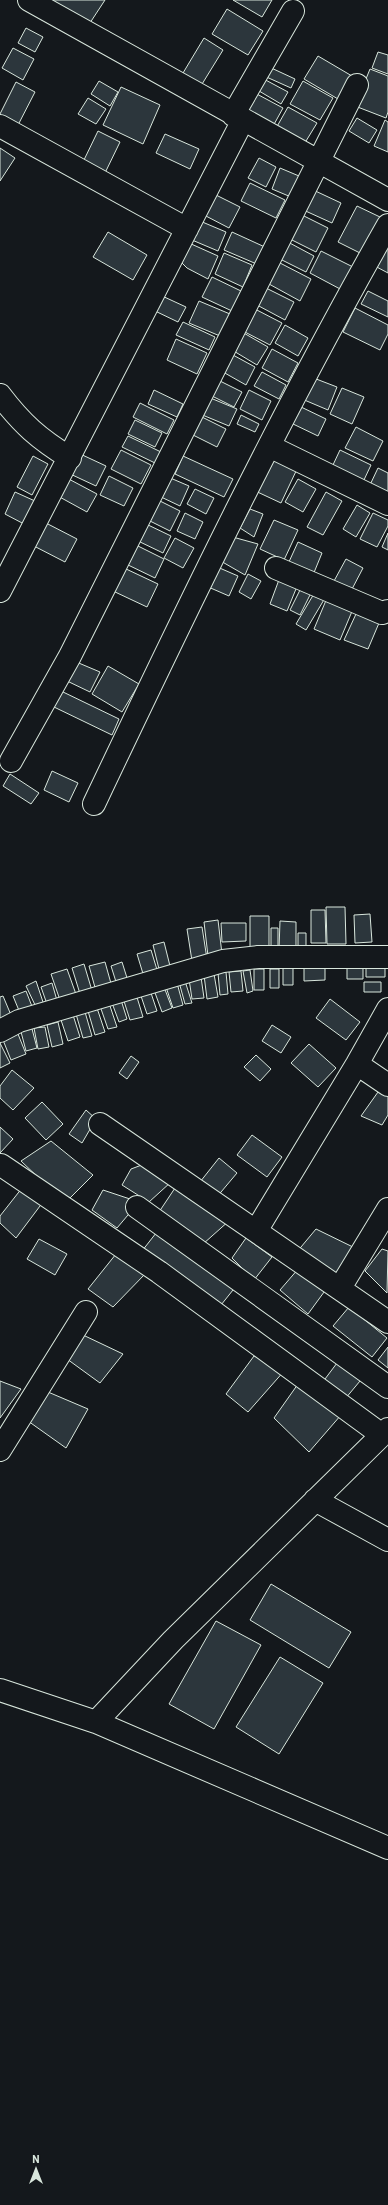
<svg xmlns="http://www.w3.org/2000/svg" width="388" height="2205" font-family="Barlow,sans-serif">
	<rect width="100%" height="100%" fill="#14181c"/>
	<path fill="#2c363c" stroke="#d8e6dc" d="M40 0H105L86 29Z
		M233 0H272L262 17Z
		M227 9 263 31 248 55 212 34Z
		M26 28 43 37 35 52 18 43Z
		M204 38 223 50 199 89 180 78Z
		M13 48 34 59 23 80 2 68Z
		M378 52 388 55V74L372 68Z
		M318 56 352 76 338 99 304 79Z
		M267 66 295 79 291 88 262 75Z
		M370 69 388 76V112L386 118 355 106Z
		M260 77 288 92 281 104 254 88Z
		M99 81 118 92 110 106 91 94Z
		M303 81 333 98 320 120 290 104Z
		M16 82 35 92 17 127 0 118V114Z
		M121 87 160 105 143 144 103 125Z
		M255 93 283 108 272 128 245 113Z
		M88 98 106 109 96 124 78 114Z
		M288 107 317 123 303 146 275 130Z
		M357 118 377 130 369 143 349 131Z
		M385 120 388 122V152L374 146Z
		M98 131 120 142 104 175 82 164Z
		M165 134 199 149 190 169 156 153Z
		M0 148 15 158 0 181Z
		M259 158 276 167 266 187 248 178Z
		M280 168 299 176 291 197 272 189Z
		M250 183 285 200 276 218 241 201Z
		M309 188 341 203 332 223 299 208Z
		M214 194 240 207 229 228 204 215Z
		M357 206 380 217 362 254 338 242Z
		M298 213 328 228 316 252 286 237Z
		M200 221 226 232 218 251 192 240Z
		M108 232 147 255 133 280 93 257Z
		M232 232 267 248 259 265 224 250Z
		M388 237V273L373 265Z
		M286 241 314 256 306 272 278 258Z
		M189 243 218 256 208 279 187 268 180 261Z
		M321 251 353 267 342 290 310 273Z
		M224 253 252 265 243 287 215 274Z
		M280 263 311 279 300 301 269 284Z
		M212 277 241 291 232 311 202 297Z
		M266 288 294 302 285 320 257 305Z
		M368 291 388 301V317L361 304Z
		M160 295 186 307 178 322 153 310Z
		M199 301 230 314 220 336 189 323Z
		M253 308 282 323 270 345 241 330Z
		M355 308 388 325V334L380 350 343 332Z
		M183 322 215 337 209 350 176 335Z
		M285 325 308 338 298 356 275 343Z
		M242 332 268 347 257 365 232 350Z
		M176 339 207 353 197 374 167 360Z
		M272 349 298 363 288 382 262 368Z
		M233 355 255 367 246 385 223 372Z
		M262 372 286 385 279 399 254 386Z
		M311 377 337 387 328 410 302 399Z
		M220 381 242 392 234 407 212 396Z
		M342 388 364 397 352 424 330 414Z
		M154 390 183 404 177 417 148 404Z
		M249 390 271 401 262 420 240 409Z
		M208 397 237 409 229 426 200 414Z
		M140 403 174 420 167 434 133 417Z
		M299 406 326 419 318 436 291 423Z
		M241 415 259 424 255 432 237 424Z
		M200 416 226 429 217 447 191 434Z
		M135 420 162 433 155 447 128 434Z
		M356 427 383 441 373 461 345 448Z
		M128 436 161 452 155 463 122 447Z
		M121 450 151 465 141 484 111 469Z
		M340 450 371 465 363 482 332 467Z
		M76 452 106 466 96 486 66 472Z
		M268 453 298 467 281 503 251 489Z
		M33 456 48 464 32 495 17 487Z
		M183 456 233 479 224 497 175 474Z
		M378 468 388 473V496L369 487Z
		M109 476 133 488 124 506 100 495Z
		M65 477 97 494 87 512 56 495Z
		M168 477 189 486 180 506 159 496Z
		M298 479 316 489 303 512 285 502Z
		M195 489 214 498 206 514 187 504Z
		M15 492 35 501 24 524 5 514Z
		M326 492 342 501 323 535 307 527Z
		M154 498 180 511 170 531 144 518Z
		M357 505 370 513 356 537 343 529Z
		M250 509 263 514 254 537 240 528Z
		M185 513 203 522 195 539 177 531Z
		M373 513 388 520V526L377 547 360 539Z
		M274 520 298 530 284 560 260 549Z
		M44 522 77 539 65 562 32 545Z
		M144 523 171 536 163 553 136 540Z
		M388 533V550L382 547Z
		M229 536 258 544 245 575 219 560Z
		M175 538 194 548 183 568 164 558Z
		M298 542 322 553 313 575 288 564Z
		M134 544 164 559 155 578 124 563Z
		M346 559 363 568 351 591 334 581Z
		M215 566 238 576 229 596 206 586Z
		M124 568 158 584 147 607 113 591Z
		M248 574 261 581 251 599 239 592Z
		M280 577 298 584 287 611 270 604Z
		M302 586 312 591 300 615 290 610Z
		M315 592 325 598 306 630 296 624Z
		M327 598 353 609 340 640 314 629Z
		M356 614 379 623 368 649 344 640Z
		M74 661 100 672 90 692 65 680Z
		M108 666 139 684 122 712 92 694Z
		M61 691 119 719 112 735 54 707Z
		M52 771 78 783 69 802 44 790Z
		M10 774 39 793 31 804 3 786Z
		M326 907H345L346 944H327Z
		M311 910H325L326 943H311Z
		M370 914 372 942 355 943 354 915Z
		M250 916H269V948H250Z
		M218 920 222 954 208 956 204 922Z
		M280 921 296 922V949H279Z
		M221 923H246V941L222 942Z
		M202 927 207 959 192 961 187 929Z
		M271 928H278V951H271Z
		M298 933H306V951H298Z
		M164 942 171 970 160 973 153 945Z
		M151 950 158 973 144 977 137 954Z
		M105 962 112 987 96 991 89 966Z
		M122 962 128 981 117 985 111 966Z
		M325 963V980L304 981V964Z
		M84 964 93 994 81 997 72 968Z
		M347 964 363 965V979H347Z
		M366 966H385V977H366Z
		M283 967H293V985H283Z
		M67 969 77 997 61 1003 51 974Z
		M254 969H264V990H254Z
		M270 969H279V988H270Z
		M250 970 253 991 247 993 243 971Z
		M241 971 243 991 231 992 229 972Z
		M226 972 228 994 220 995 218 973Z
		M214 974 218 997 207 999 204 975Z
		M201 977 204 998 192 999 189 979Z
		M36 981 44 1005 36 1007 26 986Z
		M185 981 192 1003 185 1004 179 982Z
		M364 982H381V992H364Z
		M52 983 58 1004 48 1007 41 987Z
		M177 983 183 1005 173 1008 166 987Z
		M164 987 172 1008 162 1012 154 990Z
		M150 990 157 1011 147 1014 140 993Z
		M26 991 33 1009 20 1013 13 996Z
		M136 994 143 1017 130 1020 123 998Z
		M3 996 11 1015 0 1020V997Z
		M330 999 360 1022 346 1040 316 1018Z
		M121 1000 127 1019 119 1022 112 1003Z
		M109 1003 117 1027 108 1029 100 1006Z
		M97 1008 105 1032 95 1035 88 1011Z
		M85 1012 92 1036 83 1038 76 1014Z
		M73 1015 80 1037 68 1041 61 1020Z
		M58 1022 63 1044 52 1047 47 1025Z
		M31 1025 37 1048 26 1051 20 1028Z
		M272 1025 291 1037 281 1053 262 1041Z
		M45 1027 49 1047 38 1049 34 1028Z
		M16 1029 26 1054 11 1060 1 1035Z
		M0 1043 10 1063 0 1068Z
		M309 1044 336 1068 318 1087 291 1063Z
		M256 1055 271 1069 260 1081 244 1067Z
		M131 1056 139 1062 127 1079 119 1073Z
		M12 1070 34 1088 13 1110 0 1098V1086Z
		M378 1092 388 1096V1115L382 1125 361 1116Z
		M42 1102 63 1124 46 1140 25 1118Z
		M86 1110 96 1119 82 1143 69 1134Z
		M0 1127 13 1139 0 1153Z
		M252 1135 282 1157 267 1177 237 1155Z
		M51 1141 93 1175 65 1203 21 1161Z
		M219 1158 237 1173 216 1198 200 1182Z
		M147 1163 171 1182 149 1202 122 1185 131 1169Z
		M22 1188 43 1202 16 1238 0 1223V1216Z
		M175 1188 230 1220 203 1244 159 1212Z
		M103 1190 139 1202 117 1228 92 1210Z
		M160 1228 237 1285 221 1305 142 1251Z
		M316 1229 357 1249 333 1278 296 1253Z
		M246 1238 272 1257 254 1280 232 1258Z
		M39 1239 67 1254 55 1275 27 1259Z
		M382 1249 388 1251 387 1293 365 1271Z
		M116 1254 146 1273 113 1307 88 1289Z
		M299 1268 327 1288 308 1314 280 1290Z
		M349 1307 387 1338 372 1357 333 1326Z
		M83 1335 123 1354 100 1383 67 1359Z
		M388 1347V1368L378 1360Z
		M254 1356 285 1370 248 1412 226 1394Z
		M340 1359 365 1375 345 1399 322 1383Z
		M0 1381 21 1389 0 1418Z
		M298 1384 341 1415 309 1452 274 1418Z
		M48 1392 88 1409 66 1448 28 1421Z
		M271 1584 351 1632 329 1668 250 1620Z
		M216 1621 261 1645 214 1729 169 1704Z
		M280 1657 323 1683 279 1754 236 1727Z"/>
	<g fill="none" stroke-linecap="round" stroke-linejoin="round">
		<defs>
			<path id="minor" d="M29 0 388 200
				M233 115 293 11
				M0 126 187 229
				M0 395C22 424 39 439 70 458
				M269 446 388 504
				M276 568 382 613 388 611
				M0 591 243 120
				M11 761 70 656 357 85
				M94 804C187 608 281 413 388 225
				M0 1031 19 1021 223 961 258 957H388
				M357 1064 388 1085
				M100 1124 388 1322
				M1 1165 159 1272 382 1435
				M137 1207 388 1387
				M256 1231 357 1064 388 1009
				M340 1288 388 1209
				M0 1450 86 1312
				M315 1500 388 1540
				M0 1690 96 1722 388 1848
				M96 1722 173 1640 388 1429"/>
		</defs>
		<use href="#minor" stroke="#d8e6dc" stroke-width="24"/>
		<use href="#minor" stroke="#14181c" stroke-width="22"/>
	</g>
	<g transform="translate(36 2169)" stroke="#14181c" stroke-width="3" paint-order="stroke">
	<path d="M0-3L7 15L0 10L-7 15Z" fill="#d8e6dc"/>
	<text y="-6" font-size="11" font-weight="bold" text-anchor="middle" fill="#d8e6dc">N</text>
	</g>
</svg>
